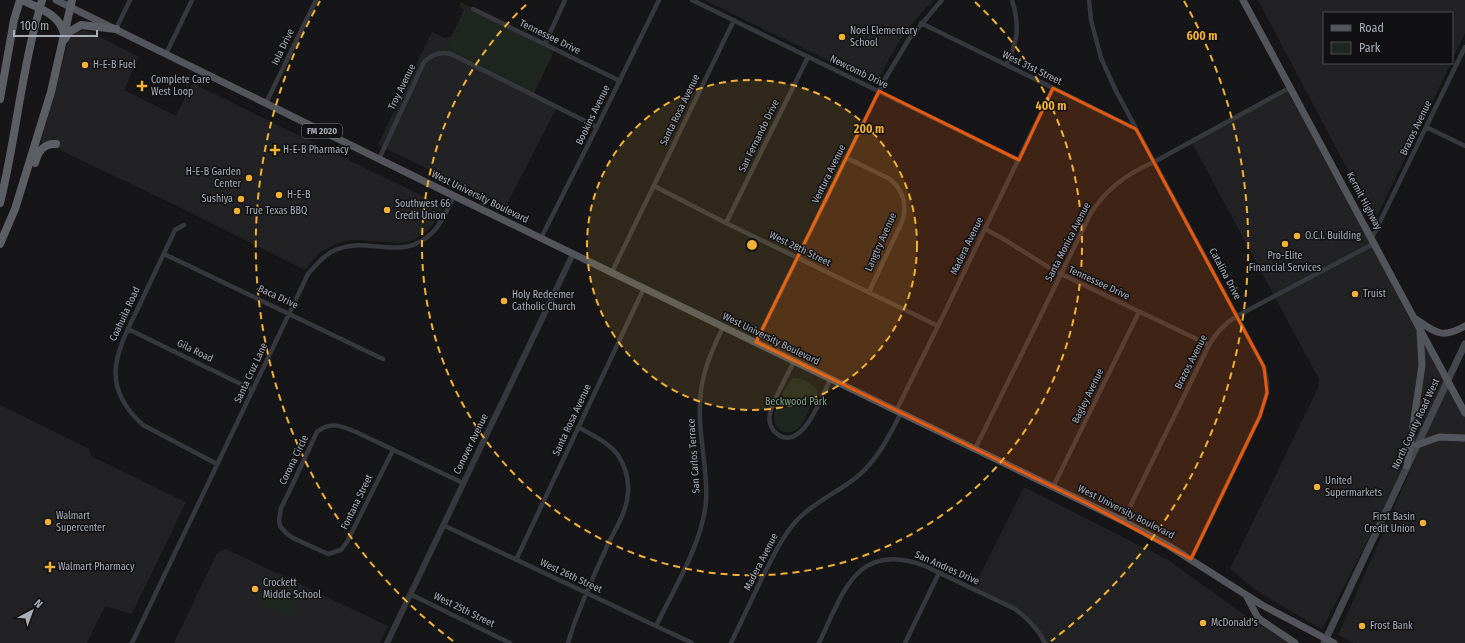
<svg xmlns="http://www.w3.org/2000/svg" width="1465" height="643" font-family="'Fira Sans Condensed',sans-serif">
	<rect width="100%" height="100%" fill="#161618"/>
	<path fill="#222225" d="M704 0H934L925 9 909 28 897 45 878 79 873 82Z
		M1258 0H1465V33L1452 60V13H1324V63H1451L1377 216 1371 214Z
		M83 30 89 31 139 57 124 90 176 116 192 83 443 206 440 215 428 230 415 239 407 242 398 243 360 240 344 241 332 246 320 252 305 270 179 207 41 141 69 39 75 32Z
		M432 32 445 38 452 36 444 52 557 107 506 206 378 145Z
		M1291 87 1465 411V643H1354L1338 635 1445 391 1322 629 1258 592 1230 569 1318 388 1319 379 1191 141Z
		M0 405 89 449 91 456 186 502 132 614 105 606 87 643H0Z
		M1024 487 1168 560 1249 618 1290 643H1044L1041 635 1021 614 973 589Z
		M226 549 388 626 380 643H174L217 553Z"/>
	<path fill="#1e261f" d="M461 2 555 49 533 95 444 52 464 10 459 7Z
		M793 378C801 378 815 384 818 392L801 426C793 434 784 435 776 426 775 423 774 420 774 416 775 408 787 383 793 378Z
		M270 576 305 593 292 620 257 603Z"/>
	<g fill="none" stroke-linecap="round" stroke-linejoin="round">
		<path stroke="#37383d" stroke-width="4.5" d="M692 0 1019 160
			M1089 0 1091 20 1101 58 1116 91 1264 367 1267 382V393L1260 416 1191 559
			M473 9 620 81
			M921 23 1136 129
			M116 29 130 0
			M545 44 565 0
			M166 54 192 0
			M1006 65C1018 42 1020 25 1012 0
			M266 103 316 0
			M1426 127 1465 146
			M847 158 890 179C904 191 908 207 901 224L869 292
			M379 159 424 62C432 54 440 51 451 54L597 127
			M654 186 726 223 938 326
			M726 223 808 57
			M184 225 175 230C164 254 152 278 141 302 119 348 96 383 143 425L217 464
			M985 229C1012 242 1035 261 1061 274L1209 345
			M541 238 597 127 659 0
			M1372 238 1465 47
			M164 254 383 359
			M612 272 734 20
			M128 329 253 390
			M756 342 885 79 909 39 942 0
			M794 361C788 375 772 401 770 414 768 421 771 429 776 433 802 455 822 395 831 378
			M896 411 938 326 1053 88
			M975 449 1091 213C1106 189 1128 173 1154 162L1291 87
			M393 450 347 542 341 550 328 554 293 538 286 533 280 526 279 520 281 508 288 494 317 432C330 421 342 426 356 432L463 483
			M1053 487 1139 312
			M1123 521 1209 345C1216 333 1225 323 1237 316L1375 243
			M443 525 692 643
			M516 560 644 288
			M410 594 510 643
			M656 626C674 589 702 544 706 502 708 475 701 447 700 420 698 383 707 360 723 327
			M132 643 308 274C316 265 324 255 335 250 369 235 403 264 434 231 443 221 448 208 454 196
			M568 643C578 608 594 576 608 544 616 528 627 511 628 493 629 480 625 466 618 455 608 442 592 435 578 427
			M731 643C741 622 751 601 761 580 772 559 781 538 797 520 815 501 839 492 858 476 878 459 889 436 901 413
			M819 643C843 593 856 540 925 566L1015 609C1027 618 1038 628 1045 643
			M905 643 939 573"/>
		<path stroke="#37383d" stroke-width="6" d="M387 643 573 254"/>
		<path stroke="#45474d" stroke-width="7" d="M1324 643 1465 344"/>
		<path stroke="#53555c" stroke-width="7" d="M56 0 446 192 1123 521 1169 546 1262 605 1334 643
			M1243 0 1465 413
			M1416 319C1436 333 1442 339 1465 326
			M1417 445 1439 437 1465 438
			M1407 466 1420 379 1422 365 1420 332
			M1247 597 1258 618 1295 643"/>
		<path stroke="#5b5e65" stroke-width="8" d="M22 0C38 8 60 14 64 34
			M65 39 69 32 81 25 116 29
			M0 99 14 20 20 0
			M35 163C38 152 43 143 56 144
			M0 203C15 143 20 82 36 22
			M0 244 15 209 51 92 72 0"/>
		<path stroke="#5b5e65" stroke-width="8" d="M36 22 42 0"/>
	</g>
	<path fill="#e8590c" fill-opacity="0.2" stroke="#e8590c" stroke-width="3" stroke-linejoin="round" d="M1053 88 1136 129 1264 367 1267 393 1260 416 1191 559 1088 504 756 342 879 91 1019 160Z"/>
	<circle cx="752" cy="245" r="165" fill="#f2b134" fill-opacity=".12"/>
	<g fill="none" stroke="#f2b134" stroke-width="2" stroke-dasharray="7 5">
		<circle cx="752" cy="245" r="165"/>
		<path d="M975 2A330 330 0 1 1 529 2"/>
		<path d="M453 641A496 496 0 0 1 320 1M1184 1A496 496 0 0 1 1051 641"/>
	</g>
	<g fill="#f2b134" stroke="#111113" stroke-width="1.5">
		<circle cx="842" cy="37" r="4"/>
		<circle cx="85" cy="65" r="4"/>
		<path d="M140 80h4v4h4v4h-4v4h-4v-4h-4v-4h4z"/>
		<path d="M273 144h4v4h4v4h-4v4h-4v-4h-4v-4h4z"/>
		<circle cx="249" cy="178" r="4"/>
		<circle cx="279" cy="195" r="4"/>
		<circle cx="241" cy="199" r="4"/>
		<circle cx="387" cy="210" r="4"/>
		<circle cx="237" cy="211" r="4"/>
		<circle cx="1297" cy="236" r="4"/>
		<circle cx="1285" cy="244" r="4"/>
		<circle cx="1355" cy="294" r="4"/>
		<circle cx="504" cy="301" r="4"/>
		<circle cx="1317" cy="487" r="4"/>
		<circle cx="48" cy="522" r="4"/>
		<circle cx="1423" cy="523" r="4"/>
		<path d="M48 561h4v4h4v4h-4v4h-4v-4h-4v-4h4z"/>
		<circle cx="255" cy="589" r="4"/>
		<circle cx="1203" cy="623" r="4"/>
		<circle cx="1362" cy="626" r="4"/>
	</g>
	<g text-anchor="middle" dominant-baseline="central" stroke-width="3" stroke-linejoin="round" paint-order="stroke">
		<rect fill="#111113" stroke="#7b7e86" stroke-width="1" x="302" y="124" width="40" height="14" rx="3"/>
		<g font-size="9" font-weight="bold" fill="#a8adb8">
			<text x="322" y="131">FM 2020</text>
		</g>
		<g font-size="10" fill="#a8adb8" stroke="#111113" text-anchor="start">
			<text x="850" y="31">Noel Elementary<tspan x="850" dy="12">School</tspan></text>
			<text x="93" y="65">H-E-B Fuel</text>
			<text x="151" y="80">Complete Care<tspan x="151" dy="12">West Loop</tspan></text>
			<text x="283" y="150">H-E-B Pharmacy</text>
			<text x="241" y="172" text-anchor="end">H-E-B Garden<tspan x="241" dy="12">Center</tspan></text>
			<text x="287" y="195">H-E-B</text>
			<text x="233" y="199" text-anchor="end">Sushiya</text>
			<text x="395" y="204">Southwest 66<tspan x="395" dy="12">Credit Union</tspan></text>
			<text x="245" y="211">True Texas BBQ</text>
			<text x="1305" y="236">O.C.I. Building</text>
			<text x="1285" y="256" text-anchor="middle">Pro-Elite<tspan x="1285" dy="12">Financial Services</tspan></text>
			<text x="1363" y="294">Truist</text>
			<text x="512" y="295">Holy Redeemer<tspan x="512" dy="12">Catholic Church</tspan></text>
			<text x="1325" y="481">United<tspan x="1325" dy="12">Supermarkets</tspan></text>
			<text x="56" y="516">Walmart<tspan x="56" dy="12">Supercenter</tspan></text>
			<text x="1415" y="517" text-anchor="end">First Basin<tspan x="1415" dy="12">Credit Union</tspan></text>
			<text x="58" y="567">Walmart Pharmacy</text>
			<text x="263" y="583">Crockett<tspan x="263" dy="12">Middle School</tspan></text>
			<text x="1211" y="623">McDonald's</text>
			<text x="1370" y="626">Frost Bank</text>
		</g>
		<g font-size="10" fill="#a8adb8" stroke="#111113">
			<text transform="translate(550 37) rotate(26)">Tennessee Drive</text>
			<text transform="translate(283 47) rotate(-64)">Iola Drive</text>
			<text transform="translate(1032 68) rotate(26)">West 31st Street</text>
			<text transform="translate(859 72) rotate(26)">Newcomb Drive</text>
			<text transform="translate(402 87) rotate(-64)">Troy Avenue</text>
			<text transform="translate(680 110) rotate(-64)">Santa Rosa Avenue</text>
			<text transform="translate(593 115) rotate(-64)">Bookins Avenue</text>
			<text transform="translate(1416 128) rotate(-64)">Brazos Avenue</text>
			<text transform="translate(759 136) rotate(-64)">San Fernando Drive</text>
			<text transform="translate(829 174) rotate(-64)">Ventura Avenue</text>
			<text transform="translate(480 197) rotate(26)">West University Boulevard</text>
			<text transform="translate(1364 201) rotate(62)">Kermit Highway</text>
			<text transform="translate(881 242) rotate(-66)">Langtry Avenue</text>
			<text transform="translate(1068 242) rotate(-63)">Santa Monica Avenue</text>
			<text transform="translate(967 246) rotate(-64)">Madera Avenue</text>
			<text transform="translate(800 249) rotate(26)">West 28th Street</text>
			<text transform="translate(1225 274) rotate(62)">Catalina Drive</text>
			<text transform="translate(1099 283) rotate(25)">Tennessee Drive</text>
			<text transform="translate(278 297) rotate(25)">Baca Drive</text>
			<text transform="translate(125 314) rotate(-65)">Coahuila Road</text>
			<text transform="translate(771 339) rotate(26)">West University Boulevard</text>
			<text transform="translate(195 351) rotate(26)">Gila Road</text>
			<text transform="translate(1191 362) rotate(-63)">Brazos Avenue</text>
			<text transform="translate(251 373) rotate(-65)">Santa Cruz Lane</text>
			<text transform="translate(1088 396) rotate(-64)">Bagley Avenue</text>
			<text transform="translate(572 420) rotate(-65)">Santa Rosa Avenue</text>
			<text transform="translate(1416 424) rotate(-65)">North County Road West</text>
			<text transform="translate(471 444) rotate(-64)">Conover Avenue</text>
			<text transform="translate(694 456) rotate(-94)">San Carlos Terrace</text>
			<text transform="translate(294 460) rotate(-64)">Corona Circle</text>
			<text transform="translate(357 502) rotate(-64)">Fontana Street</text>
			<text transform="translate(1126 512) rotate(27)">West University Boulevard</text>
			<text transform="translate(761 562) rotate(-63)">Madera Avenue</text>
			<text transform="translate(947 568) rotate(24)">San Andres Drive</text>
			<text transform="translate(571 576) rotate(25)">West 26th Street</text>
			<text transform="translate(464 610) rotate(26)">West 25th Street</text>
		</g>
		<g font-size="10" fill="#7fa381" stroke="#111113">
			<text x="796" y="402">Beckwood Park</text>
		</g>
	</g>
	<circle cx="752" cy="245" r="6" fill="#f2b134" stroke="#111113" stroke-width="2"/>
	<g font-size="12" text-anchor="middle" font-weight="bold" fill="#f2b134" stroke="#111113" stroke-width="3" stroke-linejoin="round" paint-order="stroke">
		<text x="1202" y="40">600 m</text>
		<text x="1051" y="110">400 m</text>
		<text x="869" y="133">200 m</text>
	</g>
	<rect x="1323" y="12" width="130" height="52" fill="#111113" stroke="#4d4f55"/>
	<rect x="1331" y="25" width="20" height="6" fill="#53555c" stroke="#4d4f55"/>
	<text x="1359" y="32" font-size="12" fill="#a8adb8">Road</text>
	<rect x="1331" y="42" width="20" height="12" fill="#1e261f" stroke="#4d4f55"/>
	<text x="1359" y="52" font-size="12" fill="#a8adb8">Park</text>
	<g transform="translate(32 611) rotate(41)" stroke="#111113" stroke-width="3" paint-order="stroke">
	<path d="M0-3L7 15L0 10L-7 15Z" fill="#a8adb8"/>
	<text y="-6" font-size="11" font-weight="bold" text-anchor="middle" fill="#a8adb8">N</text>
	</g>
	<path d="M14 30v6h83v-6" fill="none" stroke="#a8adb8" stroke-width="2"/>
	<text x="20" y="30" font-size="12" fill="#a8adb8" stroke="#111113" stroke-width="3" paint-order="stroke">100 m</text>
</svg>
